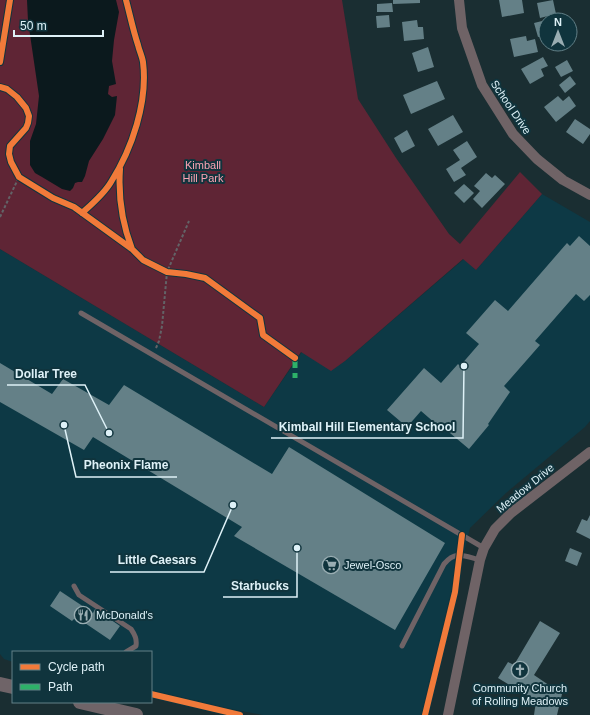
<svg xmlns="http://www.w3.org/2000/svg" width="590" height="715" font-family="Arial,sans-serif">
	<rect width="100%" height="100%" fill="#1a2e32"/>
	<path fill="#0d3945" d="M542 194 590 222V421L585 427 506 493 470 528 425 715H263L151 694V652H13V662L4 659 0 654V249L264 407 302 352 331 370 345 361 464 259 476 270Z"/>
	<path fill="#5f2535" d="M0 0H342L358 99 396 158 449 234 460 244 520 172 542 194 476 270 463 259 345 361 331 371 301 352 264 407 0 249Z"/>
	<path fill="#0b191d" d="M27 0H116L119 12 114 40 112 61 116 84 109 86 108 94 112 97 117 96 115 115 103 139 89 161 85 176 82 182H78L75 183 73 188 70 191 62 189 42 177 35 173 30 165V141L36 124 39 96 28 21Z"/>
	<path fill="#648087" d="M393 0H420V3L393 4Z
		M499 0H522L524 13 502 17Z
		M553 0 556 14 540 18 537 3Z
		M392 3 393 12H377V4Z
		M389 15 390 27 377 28 376 16Z
		M417 20 418 27H423L424 39 404 41 402 22Z
		M546 20V35L538 37 534 23Z
		M526 36 527 41 535 39 538 52 514 57 510 39Z
		M428 47 434 67 418 72 412 53Z
		M543 57 548 66 541 69 544 76 530 84 521 69Z
		M567 60 573 71 561 77 555 67Z
		M570 76 576 84 565 93 559 85Z
		M437 81 445 99 411 114 403 95Z
		M558 96 563 101 569 96 576 106 556 122 544 107Z
		M453 115 463 132 438 146 428 129Z
		M575 119 590 129V134L583 144 566 132Z
		M407 130 415 146 402 153 394 138Z
		M467 141 477 157 461 168 466 175 454 182 446 169 460 160 453 150Z
		M486 173 492 178 495 175 505 184 482 208 473 199 480 191 474 186Z
		M464 184 474 193 464 203 454 193Z
		M579 236 590 246V295L584 301 576 294 535 341 540 345 504 386 510 392 488 424 489 425 469 449 444 428 443 430 421 411 407 427 387 410 424 368 441 383 458 364 460 366 479 344 466 333 495 300 508 311 567 243 570 246Z
		M0 363 52 394 63 379 109 405 124 385 272 474 289 447 445 543 395 630 234 536 242 527 93 437 84 450 0 402Z
		M590 515V539L576 532 582 519 587 521Z
		M570 548 582 553 577 566 565 561Z
		M60 591 93 613 95 609 120 626 110 640 76 617 72 621 50 606Z
		M540 621 560 633 534 675 562 694 557 715H534L536 701 498 678 508 662 514 665Z"/>
	<g fill="none" stroke-linecap="round" stroke-linejoin="round">
		<path stroke="#636367" stroke-width="2" stroke-dasharray="3 2" stroke-linecap="butt" d="M0 217 19 177
			M156 348 159 341 162 326 167 272 189 221"/>
		<path stroke="#6f6366" stroke-width="5" d="M81 313 484 548
			M74 586 79 595 131 629C135 635 137 639 136 646L126 652
			M402 646 444 564C456 550 464 556 480 560"/>
		<path stroke="#6f6366" stroke-width="10" d="M459 0 462 28 482 85 513 134 537 159 563 180 590 195
			M448 715 480 560 484 548 495 529 511 513 590 452"/>
		<path stroke="#6f6468" stroke-width="14" d="M0 684 13 687
			M80 702 136 715"/>
		<path stroke="#2db169" stroke-width="5" stroke-dasharray="10 5" stroke-linecap="butt" d="M295 358V378"/>
		<defs>
			<path id="cycleway" d="M0 62 10 0
				M0 87 7 89 17 97 26 108 29 116 28 123 26 128 10 146 9 154 11 162 19 177 53 198 74 207 132 249 143 260 167 272 186 274 205 278 260 318 263 335 295 358
				M120 169C118 198 122 223 132 249
				M82 213C92 204 104 194 111 182 132 149 148 102 143 62 142 56 139 50 138 45 133 30 130 15 126 0
				M151 694 240 715
				M425 715 455 592 462 535"/>
		</defs>
		<use href="#cycleway" stroke="#10343d" stroke-width="8"/>
		<use href="#cycleway" stroke="#f17a3a" stroke-width="6"/>
	</g>
	<defs>
		<symbol id="supermarket-ring" viewBox="-11 -11 22 22"><circle r="9.5" fill="#10343d" stroke="#99adb2" stroke-width="1.5"/><path d="M-6-5.5h2.5l.6 2H6L4.5 2H-2.5L-4.4-4H-6ZM-1.5 3.2a1.3 1.3 0 1 0 .1 0ZM3 3.2a1.3 1.3 0 1 0 .1 0Z" fill="#99adb2"/></symbol>
		<symbol id="restaurant-ring" viewBox="-11 -11 22 22"><circle r="9.5" fill="#10343d" stroke="#99adb2" stroke-width="1.5"/><path d="M-5-6h1v4h1v-4h1v4h1v-4h1v5L-1.5 .5V6h-2V.5L-5-1ZM5-6V6H3V1.5H1.5Q1.5-4 5-6Z" fill="#99adb2"/></symbol>
		<symbol id="church-ring" viewBox="-11 -11 22 22"><circle r="9.5" fill="#10343d" stroke="#99adb2" stroke-width="1.5"/><path d="M-1.2-6h2.4v3.5h3.3v2.4h-3.3V6h-2.4V-.1h-3.3v-2.4h3.3Z" fill="#99adb2"/></symbol>
	</defs>
	<g fill-rule="evenodd">
		<use href="#supermarket-ring" x="321" y="555" width="20" height="20"/>
		<use href="#restaurant-ring" x="73" y="605" width="20" height="20"/>
		<use href="#church-ring" x="510" y="660" width="20" height="20"/>
	</g>
	<g text-anchor="middle" dominant-baseline="central" stroke-width="4" stroke-linejoin="round" paint-order="stroke">
		<g font-size="11" fill="#def1f7" stroke="#10343d">
			<text transform="translate(511 107) rotate(56)">School Drive</text>
			<text transform="translate(525 488) rotate(-39)">Meadow Drive</text>
		</g>
		<g font-size="11" fill="#faa2b2" stroke="#10343d">
			<text x="203" y="165">Kimball<tspan x="203" dy="13">Hill Park</tspan></text>
		</g>
		<g font-size="11" fill="#def1f7" stroke="#10343d" text-anchor="start">
			<text x="344" y="565">Jewel-Osco</text>
			<text x="96" y="615">McDonald's</text>
			<text x="520" y="688" text-anchor="middle">Community Church<tspan x="520" dy="13">of Rolling Meadows</tspan></text>
		</g>
	</g>
	<path fill="none" stroke="#def1f7" stroke-width="1.5" d="M109 433L85 385H7M464 366L463 438H271M64 425L76 477H177M233 505L204 572H110M297 548L297 597H223"/>
	<g fill="#def1f7" stroke="#10343d" stroke-width="1.5">
		<circle cx="109" cy="433" r="4"/>
		<circle cx="464" cy="366" r="4"/>
		<circle cx="64" cy="425" r="4"/>
		<circle cx="233" cy="505" r="4"/>
		<circle cx="297" cy="548" r="4"/>
	</g>
	<g font-size="12" text-anchor="middle" font-weight="bold" fill="#def1f7" stroke="#10343d" stroke-width="4" stroke-linejoin="round" paint-order="stroke">
		<text x="46" y="378">Dollar Tree</text>
		<text x="367" y="431">Kimball Hill Elementary School</text>
		<text x="126" y="469">Pheonix Flame</text>
		<text x="157" y="564">Little Caesars</text>
		<text x="260" y="590">Starbucks</text>
	</g>
	<rect x="12" y="651" width="140" height="52" fill="#10343d" stroke="#628087"/>
	<rect x="20" y="664" width="20" height="6" fill="#f17a3a" stroke="#628087"/>
	<text x="48" y="671" font-size="12" fill="#def1f7">Cycle path</text>
	<rect x="20" y="684" width="20" height="6" fill="#2db169" stroke="#628087"/>
	<text x="48" y="691" font-size="12" fill="#def1f7">Path</text>
	<g transform="translate(558 32)"><circle r="19" fill="#10343d" stroke="#628087"/>
	<path d="M0-3L7 15L0 10L-7 15Z" fill="#99adb2"/>
	<text y="-6" font-size="11" font-weight="bold" text-anchor="middle" fill="#def1f7">N</text>
	</g>
	<path d="M14 30v6h89v-6" fill="none" stroke="#def1f7" stroke-width="2"/>
	<text x="20" y="30" font-size="12" fill="#def1f7" stroke="#10343d" stroke-width="3" paint-order="stroke">50 m</text>
</svg>
